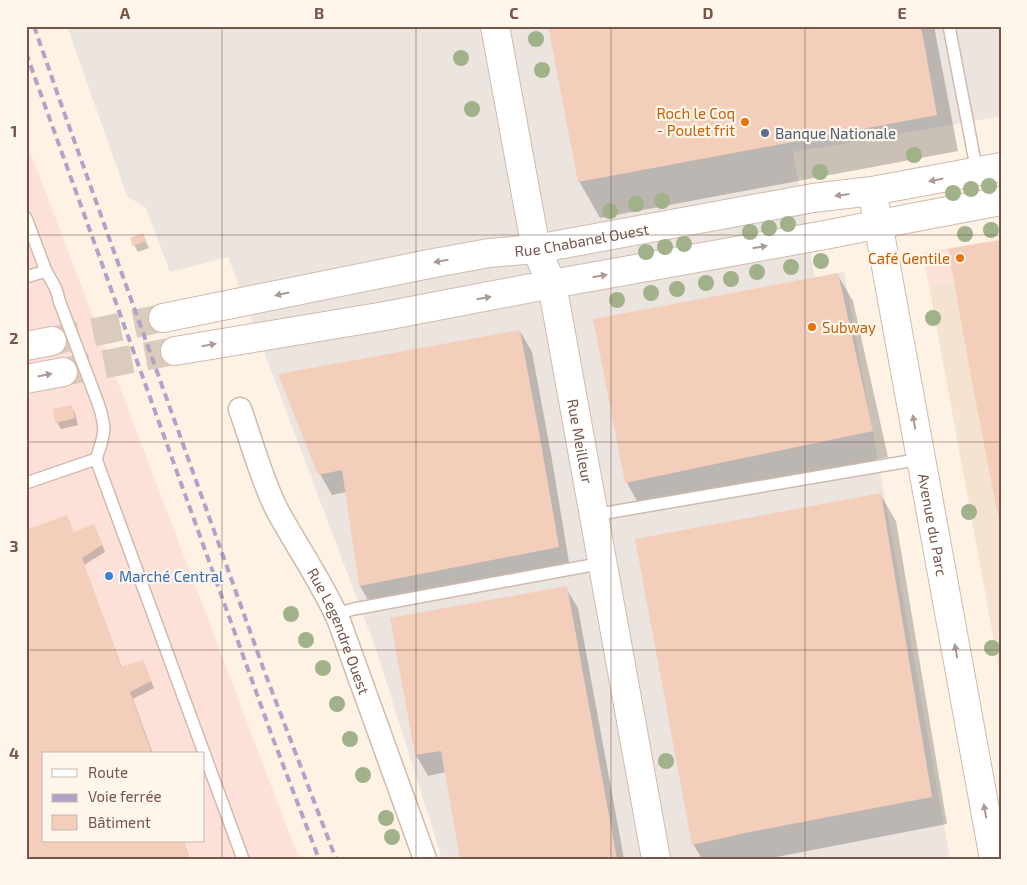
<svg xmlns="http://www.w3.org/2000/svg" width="1027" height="885" font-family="'Exo 2',sans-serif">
	<rect width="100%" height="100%" fill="#fdf2e4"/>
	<path fill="#f5e3d2" d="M1001 271V679L929 286Z"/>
	<path fill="#fde0d7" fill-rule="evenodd" d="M26 141 86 298 299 859H26ZM44 754H204V841H44Z
		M1001 239V271L929 286 922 253Z"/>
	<path fill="#ece4df" d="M67 26H1001V116L866 140 793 152 815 278 844 272 950 859H442L376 649 228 257 170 272 146 208 127 196Z"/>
	<path fill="#0003" d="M550 26H934L958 151 600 218 579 181Z
		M143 235 149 248 138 252 134 245Z
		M837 274 853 301 888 457 642 510 627 483 594 320Z
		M520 331 532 352 551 454 570 568 372 607 360 586 346 492 332 495 320 474Z
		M71 406 75 413 78 425 61 429 57 422Z
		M880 494 896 521 947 824 766 859H702L693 844Z
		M94 526 97 532 105 552 84 565 122 668H146L154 688 133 699 153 754H44V841H184L190 859H26L74 533Z
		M566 588 578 608 624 859H461L446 772 428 776 416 755 392 619Z"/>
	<path fill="#f3cebb" d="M548 26H921L937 115 578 182Z
		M143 233 146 241 133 246 130 238Z
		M1001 240V288L999 289 1001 298V526H1000L972 382 948 249Z
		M838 273 873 431 625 483 593 319Z
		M520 330 539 432 559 547 359 586 342 470 318 475 278 374Z
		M72 405 75 418 56 423 52 409Z
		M881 493 932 797 745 833 692 845 635 539Z
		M67 515 74 532 94 524 102 545 82 558 121 667 143 660 151 681 130 692 152 754H44V841H184L190 859H26V530Z
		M567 586 617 859H460L441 751 415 755 390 618Z"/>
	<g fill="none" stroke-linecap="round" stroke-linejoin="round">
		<path stroke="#dbcbbd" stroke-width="28" stroke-dasharray="28 14" stroke-linecap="butt" d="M52 341 163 318
			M63 372 175 351"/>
		<defs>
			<path id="service" d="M949 26 977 172
				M26 218 46 271 56 289 60 303
				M26 277 46 271
				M98 403C107 430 105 433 96 459L243 859
				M26 483 96 459
				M594 515 921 459
				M336 614 354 609 603 563"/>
			<g id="minor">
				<path id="s1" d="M240 409C252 443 261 478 277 510 297 547 322 582 339 621L425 859"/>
			</g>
			<g id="tertiary">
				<path id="s2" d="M495 26 536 249 552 284 560 328 656 859"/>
				<path id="s3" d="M875 206 994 859"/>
				<path id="s4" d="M163 318 429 264 489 253 536 249 813 198 872 191 1001 167"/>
				<path d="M26 346 52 341"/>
				<path d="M175 351 385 316 552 284 825 235 911 218 1001 201"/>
				<path d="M26 379 63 372"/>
			</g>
		</defs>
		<use href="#service" stroke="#d1baad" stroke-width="14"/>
		<use href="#minor" stroke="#d1baad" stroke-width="25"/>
		<use href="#tertiary" stroke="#d1baad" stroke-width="30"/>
		<use href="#service" stroke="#fff" stroke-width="11"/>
		<use href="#minor" stroke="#fff" stroke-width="22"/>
		<use href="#tertiary" stroke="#fff" stroke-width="28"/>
		<path stroke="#b3a2c7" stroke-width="4" stroke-dasharray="8 5" stroke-linecap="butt" d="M34 26 60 101 265 673 336 859
			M26 53 272 736 319 859"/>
		<defs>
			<path id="service-bridge" d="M60 303 98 403"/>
		</defs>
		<use href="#service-bridge" stroke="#d1baad" stroke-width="14" stroke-linecap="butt"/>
		<use href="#service-bridge" stroke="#fff" stroke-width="11"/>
	</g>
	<g fill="#a1b18a">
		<circle cx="536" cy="39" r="8"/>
		<circle cx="461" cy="58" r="8"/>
		<circle cx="542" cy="70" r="8"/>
		<circle cx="472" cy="109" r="8"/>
		<circle cx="914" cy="155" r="8"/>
		<circle cx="820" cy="172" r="8"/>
		<circle cx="989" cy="186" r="8"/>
		<circle cx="971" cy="189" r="8"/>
		<circle cx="953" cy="193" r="8"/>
		<circle cx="662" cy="201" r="8"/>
		<circle cx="636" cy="204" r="8"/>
		<circle cx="610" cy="211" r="8"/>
		<circle cx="788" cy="224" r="8"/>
		<circle cx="769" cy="228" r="8"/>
		<circle cx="991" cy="230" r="8"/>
		<circle cx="750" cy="232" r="8"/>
		<circle cx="965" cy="234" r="8"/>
		<circle cx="684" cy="244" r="8"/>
		<circle cx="665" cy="247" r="8"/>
		<circle cx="646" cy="252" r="8"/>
		<circle cx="821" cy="261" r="8"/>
		<circle cx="791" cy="267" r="8"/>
		<circle cx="757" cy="272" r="8"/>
		<circle cx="731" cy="279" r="8"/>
		<circle cx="706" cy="283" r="8"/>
		<circle cx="677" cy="289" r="8"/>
		<circle cx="651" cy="293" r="8"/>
		<circle cx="617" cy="300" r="8"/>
		<circle cx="933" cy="318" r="8"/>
		<circle cx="969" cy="512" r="8"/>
		<circle cx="291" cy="614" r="8"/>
		<circle cx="306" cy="640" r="8"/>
		<circle cx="992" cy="648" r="8"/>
		<circle cx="323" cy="668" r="8"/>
		<circle cx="337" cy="704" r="8"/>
		<circle cx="350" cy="739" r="8"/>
		<circle cx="666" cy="761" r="8"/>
		<circle cx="363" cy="775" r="8"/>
		<circle cx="386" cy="818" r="8"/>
		<circle cx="392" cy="837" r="8"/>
	</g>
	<defs><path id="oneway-solid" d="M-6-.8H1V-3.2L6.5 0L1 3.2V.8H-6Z" transform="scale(1.25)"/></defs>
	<g fill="#ad9a92">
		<use href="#oneway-solid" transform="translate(936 180) rotate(169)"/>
		<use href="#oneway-solid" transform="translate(842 195) rotate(173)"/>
		<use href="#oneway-solid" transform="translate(760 247) rotate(-10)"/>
		<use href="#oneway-solid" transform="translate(441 261) rotate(170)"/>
		<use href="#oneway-solid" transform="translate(600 276) rotate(-10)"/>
		<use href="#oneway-solid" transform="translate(282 294) rotate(168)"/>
		<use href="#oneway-solid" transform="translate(484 298) rotate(-10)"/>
		<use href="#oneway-solid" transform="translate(209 345) rotate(-10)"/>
		<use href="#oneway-solid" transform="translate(45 375) rotate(-11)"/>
		<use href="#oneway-solid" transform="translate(914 422) rotate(-100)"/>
		<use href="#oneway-solid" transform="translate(956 651) rotate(-100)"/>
		<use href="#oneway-solid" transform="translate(985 811) rotate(-100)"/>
	</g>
	<path fill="none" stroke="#765649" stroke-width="1" stroke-opacity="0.55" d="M222 26V859M416 26V859M611 26V859M805 26V859M26 235H1001M26 442H1001M26 650H1001"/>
	<g fill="#e8710a" stroke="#fff6eb" stroke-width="2">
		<circle cx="745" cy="122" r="5"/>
		<circle cx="960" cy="258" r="5"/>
		<circle cx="812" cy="327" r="5"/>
	</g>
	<circle fill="#5c6f8a" stroke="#fff6eb" stroke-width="2" cx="765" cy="133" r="5"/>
	<circle fill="#3f7fe0" stroke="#fff6eb" stroke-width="2" cx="109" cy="576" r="5"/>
	<g text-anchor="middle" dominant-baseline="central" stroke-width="4.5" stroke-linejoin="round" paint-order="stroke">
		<g font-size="15" fill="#c56008" stroke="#fff6eb" text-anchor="end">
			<text x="735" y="113">Roch le Coq<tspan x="735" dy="17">- Poulet frit</tspan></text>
			<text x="950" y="258">Café Gentile</text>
			<text x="822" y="327" text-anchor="start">Subway</text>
		</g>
		<g font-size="15" fill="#4e5e75" stroke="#fff6eb" text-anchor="start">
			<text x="775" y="133">Banque Nationale</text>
		</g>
		<g font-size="15" fill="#765649" stroke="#fff6eb">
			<text stroke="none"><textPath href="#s4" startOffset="426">Rue Chabanel Ouest</textPath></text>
			<text stroke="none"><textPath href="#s2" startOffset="425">Rue Meilleur</textPath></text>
			<text stroke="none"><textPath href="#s3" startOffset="324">Avenue du Parc</textPath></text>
			<text stroke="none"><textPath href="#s1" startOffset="244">Rue Legendre Ouest</textPath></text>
		</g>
		<g font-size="15" fill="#366cbe" stroke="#fff6eb" text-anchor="start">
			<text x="119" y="576">Marché Central</text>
		</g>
	</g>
	<rect width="1027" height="885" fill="none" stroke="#fff6eb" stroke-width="55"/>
	<rect x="42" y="752" width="162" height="90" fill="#fff6eb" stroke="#c8b6aa"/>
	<rect x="52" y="769" width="25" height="8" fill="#ffffff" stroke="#c8b6aa"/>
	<text x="88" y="778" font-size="15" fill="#765649">Route</text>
	<rect x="52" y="794" width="25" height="8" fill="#b3a2c7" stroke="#c8b6aa"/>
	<text x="88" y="802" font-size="15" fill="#765649">Voie ferrée</text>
	<rect x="52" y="815" width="25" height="15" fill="#f3cebb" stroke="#c8b6aa"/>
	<text x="88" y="828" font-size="15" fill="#765649">Bâtiment</text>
	<rect x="28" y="28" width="972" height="830" fill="none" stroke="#765649" stroke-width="2"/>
	<g font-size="16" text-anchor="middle" font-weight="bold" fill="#765649">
		<text x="125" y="19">A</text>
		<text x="319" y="19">B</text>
		<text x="514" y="19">C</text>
		<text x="708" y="19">D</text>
		<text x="902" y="19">E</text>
		<text x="14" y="137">1</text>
		<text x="14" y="344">2</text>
		<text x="14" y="552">3</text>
		<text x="14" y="759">4</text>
	</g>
</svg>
